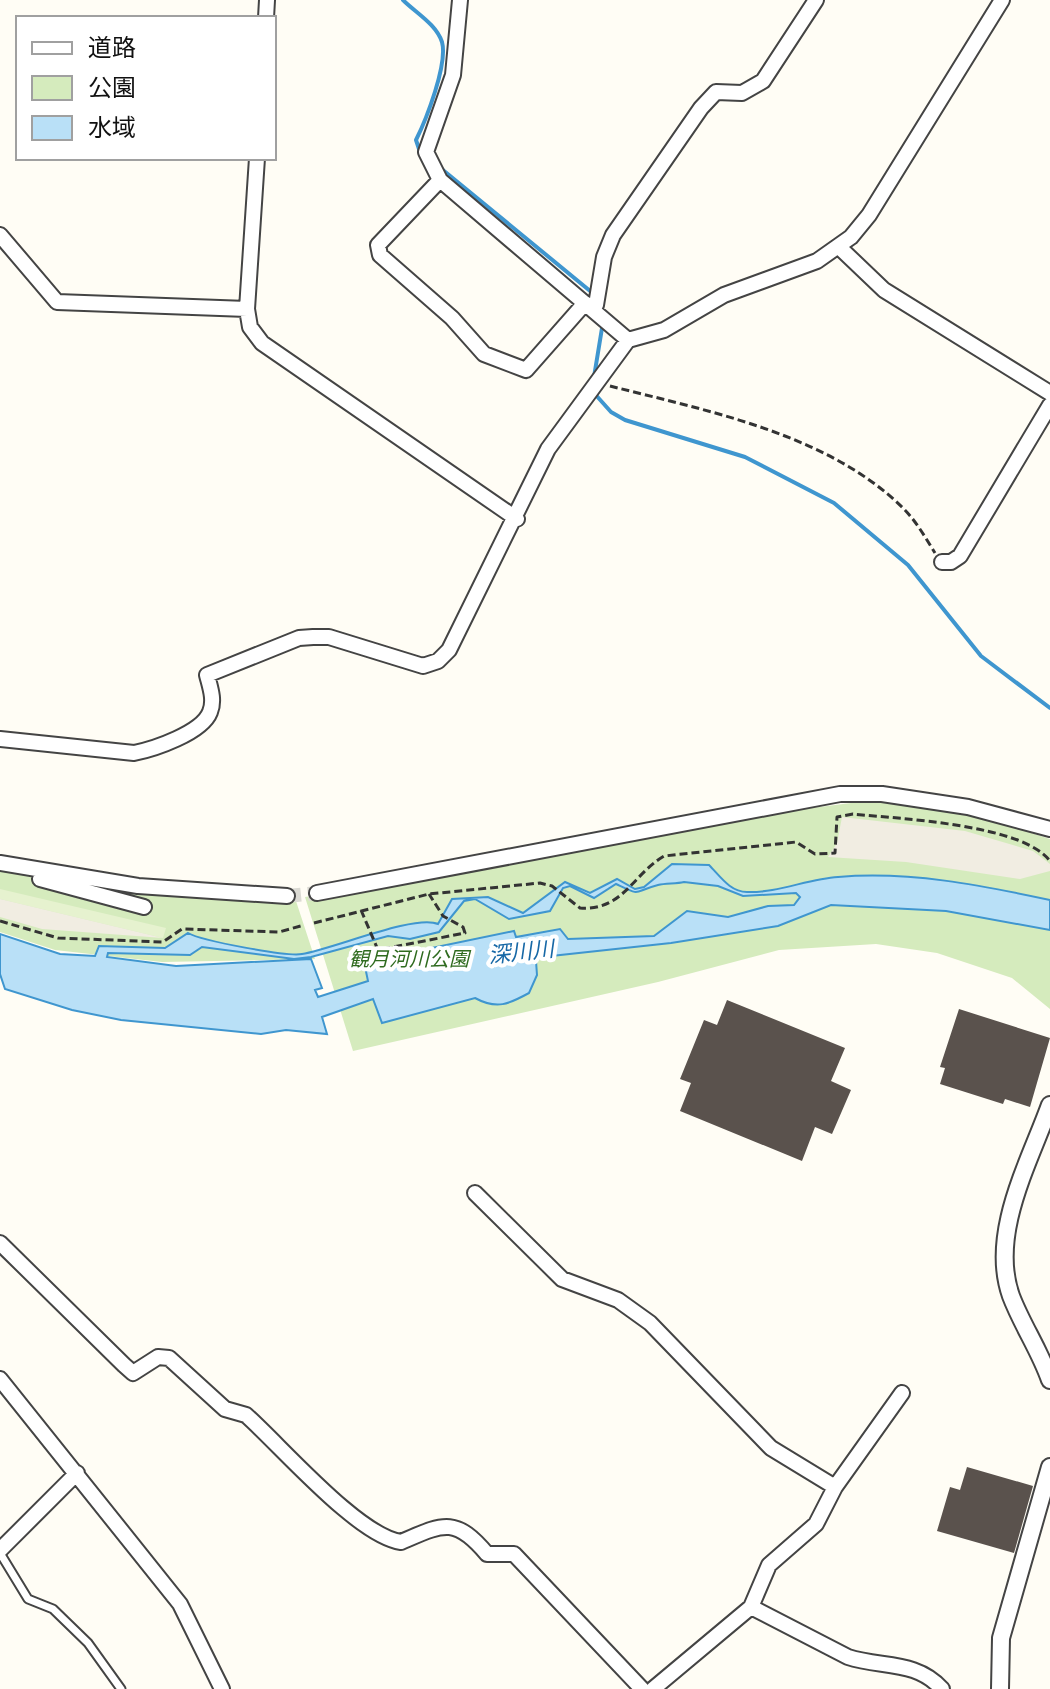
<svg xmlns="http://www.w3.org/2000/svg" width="1050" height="1689" font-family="'Roboto Serif','Noto Sans JP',serif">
	<rect width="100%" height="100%" fill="#fffdf5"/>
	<path fill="#d5ebbd" d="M867 801 969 813 1050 839V1009L1012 978 937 953 876 944 779 950 658 982 353 1051 305 897 419 879 715 820Z
		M0 868 295 898 315 959 162 962 55 950 0 932Z"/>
	<path fill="#e6f2cf" d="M0 889 166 928 163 938 0 899Z"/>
	<path fill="#f1ede2" d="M842 817 965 831 1033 851 1050 864V871L1020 879 906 862 828 857 837 843Z
		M0 899 163 938 42 929 0 917Z"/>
	<path fill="#b9e0f7" stroke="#3f96cf" stroke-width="2" fill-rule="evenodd" d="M672 864 709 865C720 876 730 892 747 892 777 893 808 879 838 877 910 871 980 885 1050 900V930L946 911 831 905 778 926 671 943 542 957 536 961 537 975 529 993C509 1004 497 1010 475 998L382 1023 373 999 322 1017 327 1034 286 1030 261 1034 121 1020 72 1010 5 989 0 974V934L60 954 95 956 99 946 165 948 188 933C202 941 288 957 302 954 333 949 415 914 438 924L452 899 488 897 523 913 565 882 590 893 617 879 635 889 644 887ZM684 882 718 886 743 896 796 893 800 897 794 905 768 906 728 917 687 911 654 936 568 939 560 929 516 937 514 931 364 962 368 981 318 997 315 990 322 988 311 959 176 966 107 957 108 953 190 955 202 947 294 959 311 957 388 936 410 939 439 932 464 901 475 899 509 919 550 911 563 888 570 886 594 898 616 884C644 897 631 892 658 885 666 883 676 884 684 882Z"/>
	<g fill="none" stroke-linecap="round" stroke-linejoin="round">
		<path stroke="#3f96cf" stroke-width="4" d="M403 0C416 13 436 24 442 42 448 64 426 120 416 140L420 152
			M438 166 595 295
			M594 377 603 322
			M594 393 611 412 625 420 745 457 834 503 908 565 981 656 1050 708"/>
	</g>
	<path fill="#5a524d" d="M727 1000 845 1048 831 1081 851 1090 832 1134 815 1127 802 1161 680 1111 691 1083 680 1079 704 1020 717 1025Z
		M959 1009 1050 1038 1030 1107 1005 1099 1003 1104 940 1084 945 1068 940 1067Z
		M967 1467 1033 1486 1014 1553 937 1531 950 1487 960 1490Z"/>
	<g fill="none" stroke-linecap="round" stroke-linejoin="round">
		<path stroke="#dbdad3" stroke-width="14" stroke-dasharray="14 7" stroke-linecap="butt" d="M287 896 317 893"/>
		<defs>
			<path id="service" d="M0 1553 28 1599 53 1609 88 1643 121 1689"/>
			<path id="minor" d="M460 0 453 75 426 152 440 180 628 340
				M266 18 267 0
				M257 158 247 309 250 327 262 343 517 519
				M440 180 378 245 380 255 452 318 484 354 526 370 585 303
				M0 235 57 302 247 309
				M839 247 884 290 1050 393
				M590 308 596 305 604 257 613 235 701 108 716 92 742 93 763 81 816 0
				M942 562H951L960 556 1050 405
				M0 739 134 753C154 749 202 733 210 712 215 700 210 687 207 675L299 638 313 637H329L423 666 438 661 449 650 548 449 628 340 664 330 724 295 817 261 851 237 869 215 1002 0
				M0 863 138 886 287 896
				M40 879 144 907
				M317 893 840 794H882L968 807 1050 829
				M475 1193 562 1279 618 1300 650 1323 771 1448 835 1487
				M0 1243 124 1365 133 1373 158 1357 169 1358 225 1409 246 1415C281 1446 358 1536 401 1542 443 1524 455 1516 487 1554H514L642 1689
				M0 1379 180 1604 222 1689
				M0 1550 77 1473
				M751 1607 848 1657C882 1668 916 1660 942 1689
				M653 1689 751 1607 769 1565 816 1524 835 1487 902 1393"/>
			<path id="tertiary" d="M1050 1105C1029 1163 989 1234 1011 1296 1022 1325 1040 1351 1050 1380
				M1000 1689 1001 1638 1050 1467"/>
		</defs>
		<use href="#service" stroke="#444" stroke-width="11"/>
		<use href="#minor" stroke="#444" stroke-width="18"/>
		<use href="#tertiary" stroke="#444" stroke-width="20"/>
		<path stroke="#333" stroke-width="3" stroke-dasharray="8 4" stroke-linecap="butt" d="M610 386C708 411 828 434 903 508 916 521 925 537 935 553
			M361 910 378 950 465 933 463 927 443 916 429 894
			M0 921 58 938 163 942 182 929 279 932 304 925
			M314 923 429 894 540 883 552 886 580 908C623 911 632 875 664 856L796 842 815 854 835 853 837 817 853 814C900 819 1022 824 1050 861"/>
		<use href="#service" stroke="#fff" stroke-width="7"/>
		<use href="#minor" stroke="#fff" stroke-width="14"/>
		<use href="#tertiary" stroke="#fff" stroke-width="16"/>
	</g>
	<g text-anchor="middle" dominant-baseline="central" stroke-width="8" stroke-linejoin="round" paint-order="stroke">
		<g font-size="20" font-style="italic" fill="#2f6b1f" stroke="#fff">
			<text x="409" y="959">観月河川公園</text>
		</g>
		<g font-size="22" font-style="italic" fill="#1768a6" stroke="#fff">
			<text transform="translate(521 952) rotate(-6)">深川川</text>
		</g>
	</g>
	<rect x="16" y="16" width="260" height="144" fill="#ffffff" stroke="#a0a0a0" stroke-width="2"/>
	<rect x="32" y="42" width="40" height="12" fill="#ffffff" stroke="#a0a0a0" stroke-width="2"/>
	<text x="88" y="56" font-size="24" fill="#111111">道路</text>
	<rect x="32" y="76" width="40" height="24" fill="#d5ebbd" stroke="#a0a0a0" stroke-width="2"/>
	<text x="88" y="96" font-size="24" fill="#111111">公園</text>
	<rect x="32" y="116" width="40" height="24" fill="#b9e0f7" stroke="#a0a0a0" stroke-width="2"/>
	<text x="88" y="136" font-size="24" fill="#111111">水域</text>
</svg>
